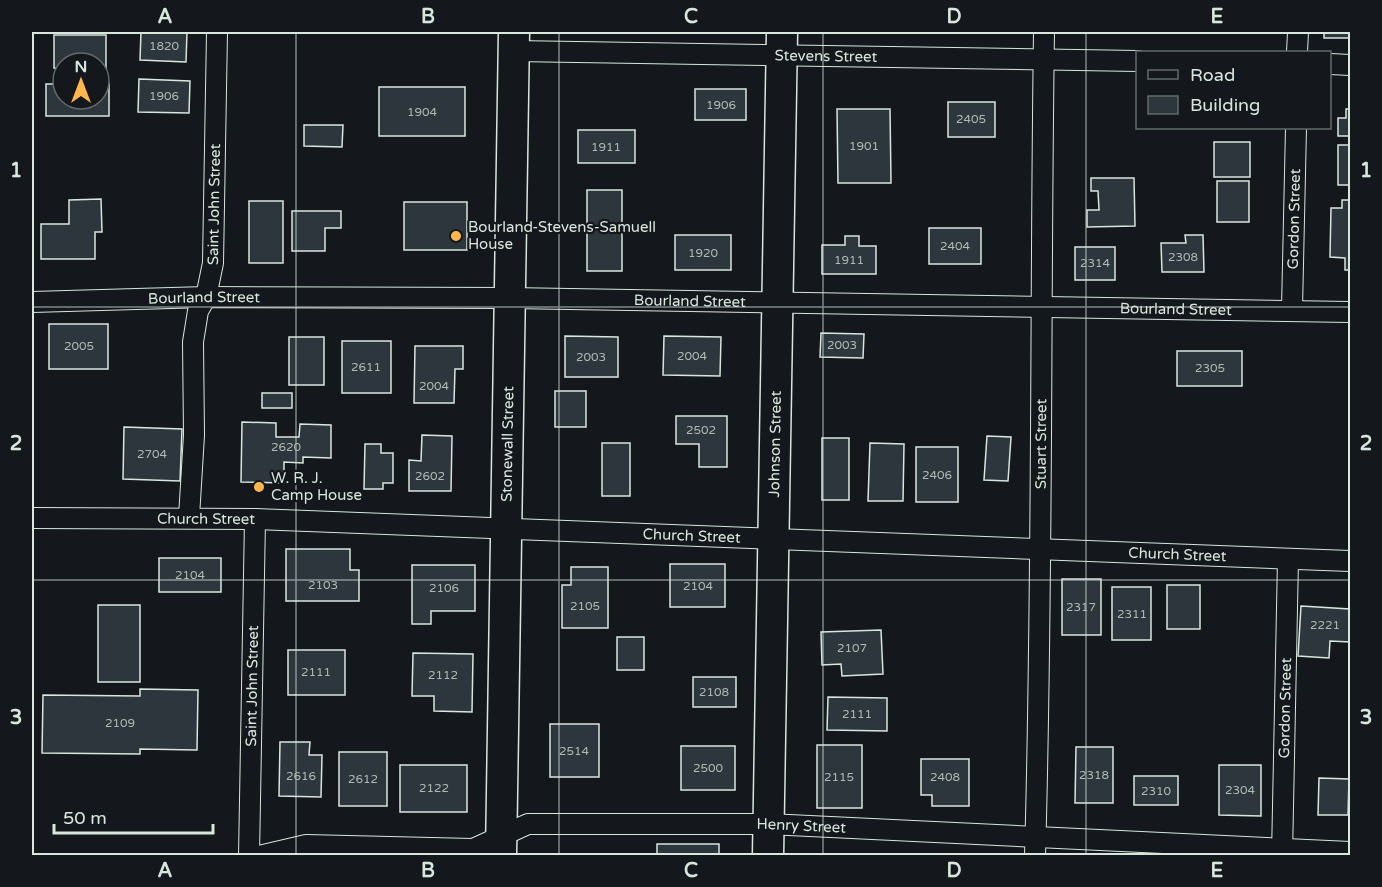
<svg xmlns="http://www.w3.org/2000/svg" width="1382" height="887" font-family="'Varela Round',sans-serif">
	<rect width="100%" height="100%" fill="#14181c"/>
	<path fill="#2c363c" stroke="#d8e6dc" stroke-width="1.5" d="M141 32H187L186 62 140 60Z
		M1324 32H1350V38H1324Z
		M54 35H106V69H99V63H63V69L54 68Z
		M139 79 190 81 189 113 138 112Z
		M46 84H63V99H99V84H109V116H46Z
		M379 87H465V136H379Z
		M695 89H746V120H695Z
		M948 102H995V137H948Z
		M837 109H890L891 183H838Z
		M1346 109H1350V136H1338V118H1346Z
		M304 125H343L342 147 304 146Z
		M578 130H635V163H578Z
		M1214 142H1250V177H1214Z
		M1338 145H1350V185H1338Z
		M1091 178H1134L1135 226 1087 227V210H1099L1098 191H1091Z
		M1217 181H1249V222H1217Z
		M587 190H622V271H587Z
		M101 199 102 232H95V259H41V224H69V200Z
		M1342 200H1350V270H1345V258L1330 257 1331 208H1342Z
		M249 201H283V263H249Z
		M404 202H467V250H404Z
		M292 211H341V228H325V251H292Z
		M929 228H981V264H929Z
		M675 235H731V270H675Z
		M1185 235H1203L1204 272H1162L1161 243H1186Z
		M845 236H859V246H876V274H822V245H845Z
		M1075 247H1115V280H1075Z
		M49 324H108V369H49Z
		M821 333 864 334 863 358 820 357Z
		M565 336 618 337V377H565Z
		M664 336 721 337 720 376 663 375Z
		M289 337H324V385H289Z
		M342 341H391V393H342Z
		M415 346H463V369H455L454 403H414Z
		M1177 351H1242V386H1177Z
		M555 391H586V427H555Z
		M262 393H292V408H262Z
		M676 416H727V467H699V444H676Z
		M242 422 276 423V437H299L300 424 331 425V458L303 457V463L284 462V483L241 482Z
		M124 427 182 429 180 481 123 479Z
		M422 435 452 436 451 491H409V460L421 461Z
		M987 436 1011 437 1008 481 984 480Z
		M822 438H849V500H822Z
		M602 443H630V496H602Z
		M870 443 904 444 903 501H868Z
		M365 444H381V453H393V483H383V489H364Z
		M916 447H958V502H916Z
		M286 549H350V570H359V601H286Z
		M159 558H221V592H159Z
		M670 564H725V607H670Z
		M412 565H475V611H431V624H412Z
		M571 567H608V628H562V585H571Z
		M1062 579H1101V635H1062Z
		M1167 585H1200V629H1167Z
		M1112 587H1151V640H1112Z
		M98 605H140V682H98Z
		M1301 606 1350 609V642L1330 641 1329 658 1298 656Z
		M881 630 883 674 842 676 841 664 822 665 821 632Z
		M617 637H644V670H617Z
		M288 650H345V695H288Z
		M413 653 473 654 472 712 434 711V696H412Z
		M693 677H736V707H693Z
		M140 689 198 690 197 750 140 749V754L42 753 43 695 140 696Z
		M828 697 887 698V731L827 730Z
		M550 724H599V777H550Z
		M280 742H310L309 755H322L321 797 279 796Z
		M817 745H862V808H817Z
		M681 746H735V790H681Z
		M1076 747H1113V803H1075Z
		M339 752H387V806H339Z
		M921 759H969V806H932V795H921Z
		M400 765H467V812H400Z
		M1219 765H1261V816L1219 815Z
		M1134 776H1178V805H1134Z
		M1319 778 1349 779 1348 815H1318Z
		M657 844H719V856H657Z"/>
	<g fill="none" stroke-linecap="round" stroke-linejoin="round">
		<defs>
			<g id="street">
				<path id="s1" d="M514 51 1138 61"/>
				<path d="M1297 52 1298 32"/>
				<path d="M1330 64 1350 65"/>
				<path id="s2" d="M32 302 206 297 510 298 1350 312"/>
				<path id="s3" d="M1292 309 1296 128"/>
				<path id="s4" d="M189 517 194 435 193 342 198 311 206 297 213 263 217 32"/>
				<path id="s5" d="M32 518 255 519 1350 561"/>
				<path id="s6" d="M249 856 255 519"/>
				<path id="s7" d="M259 856 306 845 473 849 528 824H768L1350 852"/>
				<path id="s8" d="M1035 856C1043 581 1040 306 1044 32"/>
				<path id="s9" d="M1282 856 1288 559"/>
			</g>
			<g id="primary">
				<path id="s10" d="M501 856 514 32"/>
				<path id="s11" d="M768 856 782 32"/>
			</g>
		</defs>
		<use href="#street" stroke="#d8e6dc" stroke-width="22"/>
		<use href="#primary" stroke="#d8e6dc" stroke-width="33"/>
		<use href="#street" stroke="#14181c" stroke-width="20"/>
		<use href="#primary" stroke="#14181c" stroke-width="30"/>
	</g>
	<path fill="none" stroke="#d8e6dc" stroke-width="1.5" stroke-opacity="0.55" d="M296 32V856M559 32V856M823 32V856M1086 32V856M32 307H1350M32 580H1350"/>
	<g fill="#ffb74d" stroke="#14181c" stroke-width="2">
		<circle cx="456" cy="236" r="6"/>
		<circle cx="259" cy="487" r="6"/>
	</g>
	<g text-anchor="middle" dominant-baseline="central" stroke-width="4.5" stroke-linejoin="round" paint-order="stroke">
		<g font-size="12" fill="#adbab4">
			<text x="164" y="46">1820</text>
			<text x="164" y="96">1906</text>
			<text x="721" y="105">1906</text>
			<text x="422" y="112">1904</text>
			<text x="971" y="119">2405</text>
			<text x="864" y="146">1901</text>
			<text x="606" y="147">1911</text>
			<text x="955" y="246">2404</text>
			<text x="703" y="253">1920</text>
			<text x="1183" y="257">2308</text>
			<text x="849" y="260">1911</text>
			<text x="1095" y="263">2314</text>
			<text x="842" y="345">2003</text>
			<text x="79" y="346">2005</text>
			<text x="692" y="356">2004</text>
			<text x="591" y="357">2003</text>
			<text x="366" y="367">2611</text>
			<text x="1210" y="368">2305</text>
			<text x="434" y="386">2004</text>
			<text x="701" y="430">2502</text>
			<text x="286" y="447">2620</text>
			<text x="152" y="454">2704</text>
			<text x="937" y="475">2406</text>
			<text x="430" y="476">2602</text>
			<text x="190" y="575">2104</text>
			<text x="323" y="585">2103</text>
			<text x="698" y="586">2104</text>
			<text x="444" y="588">2106</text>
			<text x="585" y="606">2105</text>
			<text x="1081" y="607">2317</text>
			<text x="1132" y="614">2311</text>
			<text x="1325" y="625">2221</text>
			<text x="852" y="648">2107</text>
			<text x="316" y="672">2111</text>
			<text x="443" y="675">2112</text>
			<text x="714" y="692">2108</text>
			<text x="857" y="714">2111</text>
			<text x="120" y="723">2109</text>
			<text x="574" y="751">2514</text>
			<text x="708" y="768">2500</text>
			<text x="1094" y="775">2318</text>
			<text x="301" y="776">2616</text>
			<text x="839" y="777">2115</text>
			<text x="945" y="777">2408</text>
			<text x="363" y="779">2612</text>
			<text x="434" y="788">2122</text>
			<text x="1240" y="790">2304</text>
			<text x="1156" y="791">2310</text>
		</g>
		<g font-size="15" fill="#d8e6dc" stroke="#14181c">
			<text stroke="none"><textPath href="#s1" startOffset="312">Stevens Street</textPath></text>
			<text stroke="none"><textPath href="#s4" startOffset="316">Saint John Street</textPath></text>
			<text stroke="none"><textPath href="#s3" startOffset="90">Gordon Street</textPath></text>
			<text stroke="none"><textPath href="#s2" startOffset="172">Bourland Street</textPath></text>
			<text stroke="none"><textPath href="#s2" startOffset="658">Bourland Street</textPath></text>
			<text stroke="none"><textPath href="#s2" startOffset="1144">Bourland Street</textPath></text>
			<text stroke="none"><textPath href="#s11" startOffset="412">Johnson Street</textPath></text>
			<text stroke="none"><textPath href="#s10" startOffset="412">Stonewall Street</textPath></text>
			<text stroke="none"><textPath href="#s8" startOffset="412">Stuart Street</textPath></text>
			<text stroke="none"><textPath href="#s5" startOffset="174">Church Street</textPath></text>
			<text stroke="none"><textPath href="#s5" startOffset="660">Church Street</textPath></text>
			<text stroke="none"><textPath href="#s5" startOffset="1146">Church Street</textPath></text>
			<text stroke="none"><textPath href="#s6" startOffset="170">Saint John Street</textPath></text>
			<text stroke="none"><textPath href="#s9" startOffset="148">Gordon Street</textPath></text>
			<text stroke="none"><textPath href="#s7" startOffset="549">Henry Street</textPath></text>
		</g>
		<g font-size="15" fill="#d8e6dc" stroke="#14181c" text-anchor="start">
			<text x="468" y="227">Bourland-Stevens-Samuell<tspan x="468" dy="17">House</tspan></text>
			<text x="271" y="478">W. R. J.<tspan x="271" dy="17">Camp House</tspan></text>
		</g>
	</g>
	<rect width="1382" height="887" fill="none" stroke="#14181c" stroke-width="66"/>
	<rect x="1136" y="51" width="195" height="78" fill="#14181c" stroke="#626a69" stroke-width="1.5"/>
	<rect x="1148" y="70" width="30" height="9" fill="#14181c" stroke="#626a69" stroke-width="1.5"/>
	<text x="1190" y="81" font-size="18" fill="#d8e6dc">Road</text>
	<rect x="1148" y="96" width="30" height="18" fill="#2c363c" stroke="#626a69" stroke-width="1.5"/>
	<text x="1190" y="111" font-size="18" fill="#d8e6dc">Building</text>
	<g transform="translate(81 81)"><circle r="28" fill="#14181c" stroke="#626a69" stroke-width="1.5"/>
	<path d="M0-4.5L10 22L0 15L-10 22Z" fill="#ffb74d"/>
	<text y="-9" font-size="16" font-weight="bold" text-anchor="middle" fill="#d8e6dc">N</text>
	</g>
	<path d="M54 824v9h159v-9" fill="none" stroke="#d8e6dc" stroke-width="3"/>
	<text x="63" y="824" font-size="18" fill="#d8e6dc" stroke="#14181c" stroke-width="4.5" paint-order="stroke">50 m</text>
	<rect x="33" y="33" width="1316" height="821" fill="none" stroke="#d8e6dc" stroke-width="2"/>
	<g font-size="20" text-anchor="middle" font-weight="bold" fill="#d8e6dc">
		<text x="165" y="23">A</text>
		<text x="428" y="23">B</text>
		<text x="691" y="23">C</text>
		<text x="954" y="23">D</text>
		<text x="1217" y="23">E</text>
		<text x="16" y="177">1</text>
		<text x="1366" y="177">1</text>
		<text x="16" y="450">2</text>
		<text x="1366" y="450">2</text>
		<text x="16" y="724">3</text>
		<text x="1366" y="724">3</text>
		<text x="165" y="877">A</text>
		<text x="428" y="877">B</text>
		<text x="691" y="877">C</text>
		<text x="954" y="877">D</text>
		<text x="1217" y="877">E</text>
	</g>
</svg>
